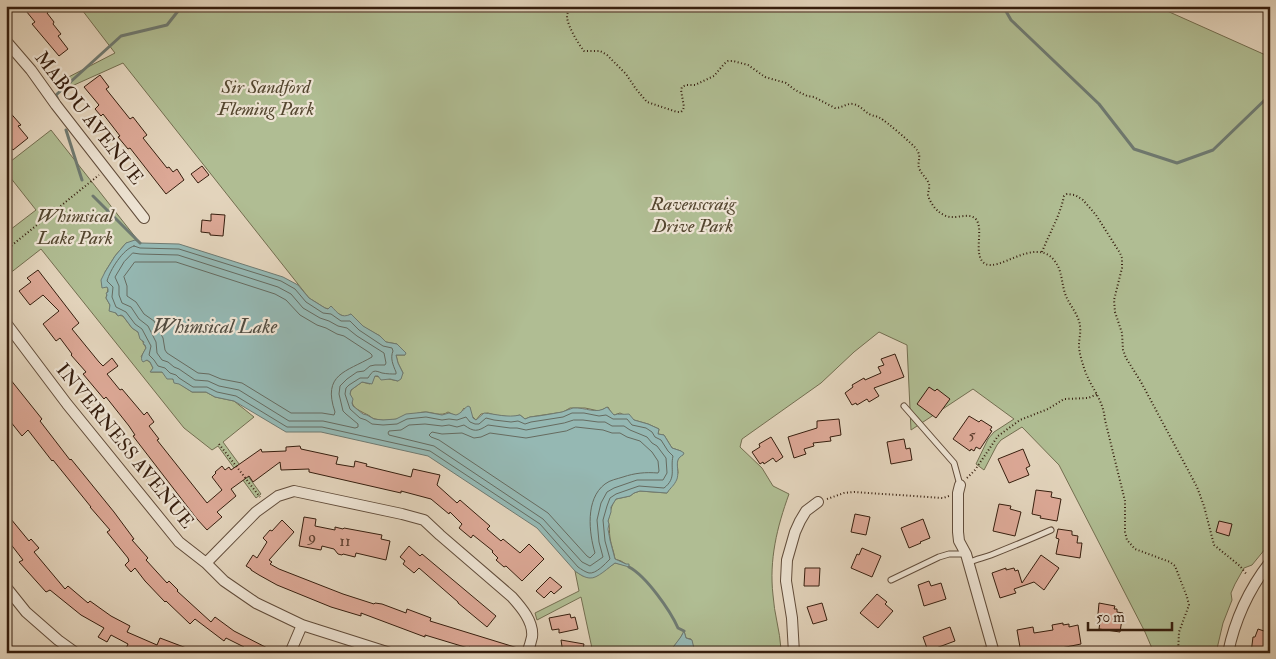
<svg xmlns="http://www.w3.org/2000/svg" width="1276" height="659" font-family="'IM FELL Double Pica',serif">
	<rect width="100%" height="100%" fill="#e3d4bc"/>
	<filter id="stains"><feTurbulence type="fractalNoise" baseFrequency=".004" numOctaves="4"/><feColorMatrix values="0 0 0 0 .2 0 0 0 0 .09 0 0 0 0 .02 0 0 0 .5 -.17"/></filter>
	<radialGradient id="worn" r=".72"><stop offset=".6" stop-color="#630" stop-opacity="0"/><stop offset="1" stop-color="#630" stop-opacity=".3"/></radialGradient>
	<path fill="#b0bd93" stroke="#736e50" d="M79 6H1156L1270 57V543L1252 565 1244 568 1235 584 1231 593 1232 600 1223 623 1216 653H1154L1145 632 1059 465 1022 427 1001 440 997 445 984 470 976 464 988 439 994 432 1014 419 973 389 911 430 907 345 879 332 854 352 821 383 742 439 740 447 762 468 773 486 789 494C777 527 769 560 773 595 774 613 780 631 781 649L731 653H695L691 639 686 638 684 631C682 637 672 650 666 653H593L581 597 537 620 535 613 579 591 575 571 583 576 608 568 615 563 629 566 621 561 615 559C614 552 611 545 610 538 609 532 610 526 608 521 610 513 611 505 616 499L630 496 634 493 640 491 667 493 678 473 677 462 681 451 672 448 664 435 658 434 659 429 648 424 634 420 620 413 614 415 611 412 608 407 599 411 585 408H570L563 412 530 417 525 419 520 415 512 417 495 415 488 413 481 414 476 420 464 408 460 414 456 416 448 412C441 417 433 412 425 412 420 412 415 414 410 416 399 419 386 422 375 419 371 418 372 417 368 415 364 413 355 409 353 405 351 401 352 398 350 394L351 390 362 382 370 384 375 376 398 381 403 373 398 363 396 355H405L397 344 386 342 380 336 362 326 351 314 346 317 343 316 329 309 325 308 309 298 123 63 63 90 57 83 115 53Z
		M51 130 140 243H126L115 256 105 272 107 287 108 289 106 298 110 305V311L115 312 117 315 123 316 132 328 138 332 146 348 141 357 150 362 153 368 151 372H162L192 392H206L215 397 234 401 254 417 223 442 261 494 256 498 218 446 212 450 184 428 41 249 9 274 6 270V233L36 210 6 172V165Z"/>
	<path fill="#95b8b3" stroke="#6f7a71" d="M135 240 141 243 179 244 283 277 298 285 309 298 325 308 328 309 331 306C338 313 341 319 351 314L363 326 380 336 386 342 397 344 406 353 405 355H396L398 363 403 373 401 379 398 381 390 379 381 380 378 376H375L372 384 362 382 351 390 350 394 353 399 352 403 353 406 363 414 367 415 374 419 383 420 396 419 406 414 426 412 442 415 449 413 456 415C462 413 463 409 468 406L470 407 473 418 476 420 484 413C496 414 507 418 520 415L525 419 530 417C540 416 551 414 562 412 566 411 569 409 573 408 586 407 596 415 607 407L614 415C619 413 623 415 629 414L634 420 648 424 659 429 658 434 664 435 672 448 681 451 684 453 683 455C673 460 680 469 677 479 674 486 671 487 667 493L640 491 634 493 630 496 616 499 611 507V512L608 521 609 524 608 529 610 540 615 559 626 564H629V567L615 563C609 567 597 579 590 578 585 578 579 574 575 571L537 528 428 456 321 432H286L234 401 215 397 206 392H192L179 384 174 383 173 379H167L162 372H150L153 368 150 362 147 360 143 362C139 358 144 352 146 348L145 345 143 344 144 342 140 339 138 332 132 328 123 316 121 315 118 316 116 313 109 311 110 305 106 298 107 295 106 293 108 292V289L107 287 102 288 101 280 105 272 115 256 126 243Z
		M684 631 686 638 692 640 695 653H670C673 645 681 639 684 631Z"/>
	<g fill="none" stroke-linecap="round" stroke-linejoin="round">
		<path stroke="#666b60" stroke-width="1" d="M134 246 140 248 179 249 281 281 295 289 306 302 323 313 331 314 341 321H350L359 330 383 346 392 348 393 351C390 358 393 365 396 372V374C392 374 387 374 382 373 374 370 373 370 368 378H360L349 385 346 388 345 394 350 409 360 418 366 420 372 424 383 425 397 424 407 419 426 417 442 420 449 419 457 420 466 417 470 422 475 424H479L486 418 494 420 511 422 518 421 525 424 531 422 563 417 572 413H584L599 416 606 415 613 419H627L632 425 646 428 652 432 655 437 661 440 668 451 673 456C670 469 677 478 664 488L639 486 616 494 610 498 607 506 603 520 605 541 610 559C605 564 596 574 589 573 585 572 581 569 578 567L540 524 430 451 322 427H287L236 396 217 392 207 387H193L179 378 176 375 170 373 165 368 158 366 154 360 149 355 151 346 142 329 135 324 126 312 116 307 112 297 113 287 107 281C110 270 123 249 134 246Z
			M133 253 140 254 178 255 278 287 291 294 303 308 320 318 329 321 338 326 347 328 357 336 384 353 386 363 385 365H375L370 366 364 371 357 372 347 379 340 386 339 394 343 411 346 414 358 424V427L355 428 323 421H289L239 390 219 386 208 381 195 380 179 369 174 367 168 362 162 360 157 353 156 342 148 326 139 319 131 307 122 303 119 295V286L115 277 124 262Z
			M135 262H176L275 294 286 300 300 315 317 325 326 328 337 334 344 336 370 353 372 355V357C346 372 322 374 335 412L334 415 322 413H291L242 383 221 379 209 374 198 373 167 353 165 350 163 338 154 321 144 314 136 302 127 296V286L124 277Z
			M574 420H583L598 422H605L612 426H624L630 430 647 437 652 443 657 446 666 458 667 473 663 480H637L614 488 607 492 601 503 597 520 599 542 603 557 590 566 582 562 543 519 434 446 389 435 388 433 389 431 401 430 409 425 425 424 442 426 449 425 457 427 464 425C474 432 477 432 488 425L510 428H517L526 430 564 423Z
			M576 427 603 430 612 433H620L627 437 640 441 652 452 658 461 659 471 658 473C645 472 635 473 623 477 617 479 610 480 605 484 585 499 589 533 595 553L590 558 587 556 548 513 439 440 431 437 429 435 432 432 442 434 462 433 474 438 481 437 490 433 526 438 566 431Z"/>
		<path stroke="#6f7a71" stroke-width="3" d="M1003 6 1011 20 1099 104 1134 149 1177 163 1213 150 1270 95
			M58 100 56 95 121 36 167 25 182 6
			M66 130 82 180
			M93 196 140 243
			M629 567C646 576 670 610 678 628L684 631"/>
	</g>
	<path fill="#dca896" stroke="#361e0e" d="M22 6H55L47 13 54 22 53 24 61 34 58 36 68 49 59 56 32 24 35 22Z
		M100 75 109 87 106 89 130 119 133 117 147 135 143 138 167 168 169 167 173 172 177 169 184 180 166 194 130 148 128 149 118 137 120 136 103 114 101 116 95 109 99 105 84 87Z
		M6 108 21 125 18 126 28 138 13 150 6 142Z
		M202 166 209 175 198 183 191 174Z
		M211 214 225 215 223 236 210 235V233L201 232 202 220 211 221Z
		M38 270 79 323 72 329 99 362 103 366 112 358 118 366 107 374 120 390 122 389 144 415 147 412 154 422 149 426 159 439 157 440 207 503 222 490 212 477 216 473 215 472 222 466 225 470 229 467 231 470 261 449 262 452 286 451V447L300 446 301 449 338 457 336 464 354 467 355 461 367 464 366 466 411 477 413 469 440 475 437 485 457 503 460 500 490 526 487 529 501 541 503 539 520 553 529 544 544 559 522 581 506 566 504 567 496 560 498 558 492 552 493 551 473 535 471 538 459 528 462 524 450 512 449 514 431 499 401 491V493L309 472V469L281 470 280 462 253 482 249 476 231 489 236 496 217 512 222 517 207 530 197 519 133 436 135 435 129 426 106 397 104 399 83 374 86 372 71 355 72 354 60 338 56 341 43 324 59 311 43 295 30 305 19 291 31 282 27 278Z
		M895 354 904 377 874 388 879 396 869 402 867 399 857 405 856 403 852 405 845 393 853 387 852 385 864 378 865 380 881 373 878 367 884 365 881 359Z
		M6 374 42 419 40 421 70 460 71 459 114 512 134 539 132 540 148 558 146 560 167 583 169 581 178 590 177 591 211 622 215 617 234 631 277 653H241L244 647 226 638 224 641 195 619 190 624 166 601 165 602 145 581 135 568 131 572 125 565 129 561 128 558 107 532 110 530 90 507H91L53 460 52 461 28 430 22 436 6 416Z
		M929 387 935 391 937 389 950 399 936 418 917 404Z
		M969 416 979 422 981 420 992 427 990 430 992 431 980 449 976 447 974 451 971 449 970 451 953 439Z
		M839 419 841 435 830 437 831 441 813 443 814 446 804 449 806 454 794 458 788 437 817 428V421Z
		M771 437 783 457 776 462 773 458 764 464 763 462 760 464 752 452 760 447 759 444Z
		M904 439 906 449 910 448 912 460 891 464 887 442Z
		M1023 449 1030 466 1026 468 1029 475 1009 483 998 459Z
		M1036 490 1052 492 1051 497 1061 499 1057 521 1040 518 1041 516 1032 514Z
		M999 504 1011 506 1010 509 1021 512 1015 536 993 531Z
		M6 513 29 541 31 539 39 548 34 552 65 589 68 586 88 603 90 601 111 616 130 626 127 632 157 645 160 638 197 652V653H124L128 644 111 635 107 642 98 637 104 628 81 615 50 590 46 592 19 562 23 560 6 538Z
		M855 514 870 517 866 535 851 532Z
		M304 517 316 519 315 526 335 530V527L343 529 344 528 382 535 381 539 390 541 386 560 356 553 355 557 343 554 342 555 338 554 334 549 322 546 321 550 299 546Z
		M923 519 930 538 920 542 921 543 909 548 901 528Z
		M282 520 294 532 269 560 272 562 270 564 279 569 343 594 374 604 375 603 382 604 406 613 407 609 431 618 430 621 521 649 520 653H486L469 647 468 648 425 635V637L361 613V616L331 607 277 585 259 575 251 570V569L246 566 253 555 257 558 267 542 263 538 270 530 272 531Z
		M1219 521 1232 524 1229 536 1216 532Z
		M1058 529 1072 531V535L1078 536 1077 543H1082L1080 558 1056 554 1059 539 1056 538Z
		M409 546 420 556 422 554 496 616 487 627 458 603V602L419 568 414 573 403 564 405 561 400 557Z
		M862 548 881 556 872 577 851 568 857 554 859 555Z
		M1041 555 1059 568 1044 590 1034 582 1014 589 1016 593 1000 598 992 573 1006 568V570L1014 568 1015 571 1018 570 1022 583Z
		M805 568H820L819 586H804Z
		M550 577 562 587 554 594 551 591 544 598 536 591Z
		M929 581 931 586 941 583 946 599 924 606 918 585Z
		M877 594 887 602 885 604 893 611 878 628 860 613Z
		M822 603 827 620 813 624 807 607Z
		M1099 603 1115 606 1114 609H1117V612L1123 613 1120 632 1099 629 1101 615 1098 614Z
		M570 614 571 618 575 617 578 629 559 633V629L552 630 549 618Z
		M1063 623V625L1069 624V627L1078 625 1081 644 1046 651V653H1021L1017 630 1033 627 1034 633 1053 630 1052 625Z
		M950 627 955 641 928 651 923 637Z
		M1258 629 1270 633V653H1251L1253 637H1255Z
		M561 640 584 644 582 653H563Z"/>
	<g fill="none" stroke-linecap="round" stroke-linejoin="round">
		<defs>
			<path id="service" d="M904 406 954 463 960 485
				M968 563C976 559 983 558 991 555 1011 547 1031 539 1051 530
				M891 580 939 557 949 554H965
				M982 653 985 650 993 651"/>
			<path id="minor" d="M6 41 31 70 56 105 144 218
				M6 323 67 404 179 542 206 563 224 581 256 603 302 625 390 653
				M960 485 958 493V532L959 541 966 554 994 653
				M206 563 256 512 278 496 294 491 402 514 424 520 440 535 512 597C521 607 534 622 532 637 531 642 529 648 527 653
				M6 587 26 612 58 640 76 653
				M290 653 302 625
				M794 653 792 618 786 581 787 560 795 532 800 521 806 511 818 502
				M1228 653C1235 619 1249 589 1270 562"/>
		</defs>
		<use href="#service" stroke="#614c3a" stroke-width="7"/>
		<use href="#minor" stroke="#614c3a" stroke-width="12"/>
		<path stroke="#361e0e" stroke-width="2" stroke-dasharray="1 2.5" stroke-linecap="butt" d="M582 6 574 7 569 9C568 12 567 14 567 17 568 27 578 43 584 51H600L607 55 626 74 636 89 647 102 677 112H681L683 110 684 107 681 90 682 87 686 85H695L714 76 724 64 728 61H733L748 65 765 77 786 83 795 90 807 96 814 97 835 108C842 108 847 103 853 104 860 105 864 111 869 114 873 116 877 116 880 118 886 121 914 145 917 150 922 158 917 161 919 168 921 174 927 178 929 184 930 188 928 191 928 195 929 200 934 208 938 211 941 214 947 217 951 217 960 218 974 211 978 223 982 234 974 255 984 263 998 274 1034 236 1054 260 1063 271 1061 284 1066 296 1070 306 1079 315 1080 326 1081 333 1079 339 1079 345 1079 353 1082 361 1084 368 1090 387 1103 398 1105 420L1125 501V532L1127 540 1135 549 1170 562 1175 566 1187 597 1189 605 1179 632 1178 653
			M586 6C597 7 605 16 615 6
			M6 250 99 175
			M1042 252C1049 234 1060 216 1064 196L1067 194 1075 195 1083 200 1096 215 1120 253 1122 258V268L1114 300 1115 312 1122 333 1123 350 1126 358 1141 382 1197 487 1204 506 1214 545 1240 566 1247 575
			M219 444 260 497
			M967 478 975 470 998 436 1020 420 1048 409 1064 399 1088 398 1098 394
			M827 499 844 493 854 492 943 498 949 496"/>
		<use href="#service" stroke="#ede3d3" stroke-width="5"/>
		<use href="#minor" stroke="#ede3d3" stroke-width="10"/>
	</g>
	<g text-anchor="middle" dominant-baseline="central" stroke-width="4.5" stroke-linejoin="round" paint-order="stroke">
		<g font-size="16" fill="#604030">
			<text x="972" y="435">5</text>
			<text x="312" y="537">9</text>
			<text x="345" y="541">11</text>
		</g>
		<g font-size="19" font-style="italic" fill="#54462f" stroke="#ede3d3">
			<text x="266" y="87">Sir Sandford<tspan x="266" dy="22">Fleming Park</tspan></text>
			<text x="693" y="204">Ravenscraig<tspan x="693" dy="22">Drive Park</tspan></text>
			<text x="75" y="216">Whimsical<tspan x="75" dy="22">Lake Park</tspan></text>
		</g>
		<g font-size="19" fill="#361e0e" stroke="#ede3d3">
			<text transform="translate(89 118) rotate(52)">MABOU AVENUE</text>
			<text transform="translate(125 446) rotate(51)">INVERNESS AVENUE</text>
		</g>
		<g font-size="20" font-style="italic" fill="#524c40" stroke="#ede3d3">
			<text x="215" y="326">Whimsical Lake</text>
		</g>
	</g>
	<rect width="1276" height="659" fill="none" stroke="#e3d4bc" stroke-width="25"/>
	<rect x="8" y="8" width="1261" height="644" fill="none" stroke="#361e0e" stroke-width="2.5"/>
	<rect x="12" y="12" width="1251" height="634" fill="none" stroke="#361e0e"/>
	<path d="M1088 622v8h84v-8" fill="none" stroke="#361e0e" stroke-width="2.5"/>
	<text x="1096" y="622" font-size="15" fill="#361e0e" stroke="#ede3d3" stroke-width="4" paint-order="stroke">50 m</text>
	<rect width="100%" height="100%" filter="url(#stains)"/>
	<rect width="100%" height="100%" fill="url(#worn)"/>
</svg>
